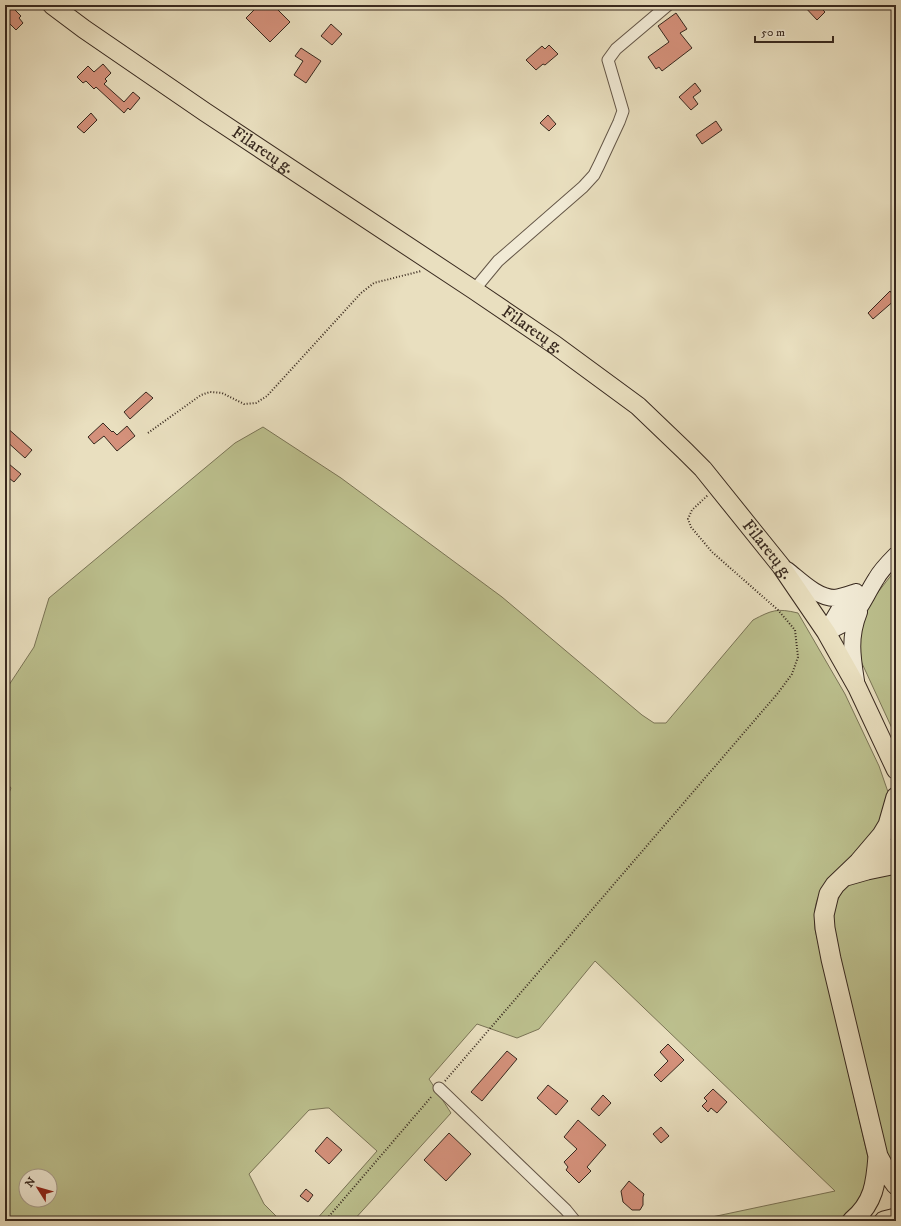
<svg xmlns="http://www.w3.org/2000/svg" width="901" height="1226" font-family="'IM FELL DW Pica',serif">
	<rect width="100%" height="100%" fill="#e9dfbf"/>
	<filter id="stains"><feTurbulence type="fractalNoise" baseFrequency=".005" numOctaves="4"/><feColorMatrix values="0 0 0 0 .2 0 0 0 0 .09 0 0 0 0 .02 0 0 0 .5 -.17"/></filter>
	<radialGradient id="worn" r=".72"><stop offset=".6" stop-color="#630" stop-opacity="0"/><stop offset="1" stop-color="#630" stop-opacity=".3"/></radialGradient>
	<path fill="#bcc08e" stroke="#7a7456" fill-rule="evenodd" d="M263 427 341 478 502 597 642 715 654 723H666L753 620C772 610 777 608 798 613L845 694 879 766 888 792V806L882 823 822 889C814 904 814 912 815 929L870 1166 868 1192 844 1217 833 1221H693L835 1191 595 961 539 1029 517 1038 477 1024 429 1079 451 1113 353 1221H315L377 1151 329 1108H326L309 1110 249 1174 264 1204 281 1221H5V803L11 788 5 781V691L34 647 49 598 235 443ZM26 1176H50V1200H26Z
		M896 569V737L860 659 859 628 865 614 875 596Z
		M887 873 896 876V1177L887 1162 836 948C832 916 830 903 853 879Z"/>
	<path fill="#d4917b" stroke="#38291f" d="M259 5H273L290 22 270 42 246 18Z
		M803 5H818L825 12 817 20Z
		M12 7 21 16 19 18 23 23 16 30 5 19V13Z
		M676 13 687 29 680 33 692 48 662 71 659 67 656 69 648 57 669 42 658 26Z
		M331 24 342 34 332 45 321 36Z
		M549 45 558 54 545 65 543 64 536 70 526 60 542 46 545 49Z
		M301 48 321 61 306 83 294 75 303 61 295 56Z
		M103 64 111 73 105 79 107 81 104 84 124 102 133 92 140 98 130 110 128 108 124 113 96 87 94 89 86 81 83 83 77 77 88 66 94 72Z
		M695 83 701 91 693 97 698 104 691 110 679 97Z
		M91 113 97 120 84 133 77 127Z
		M548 115 556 124 549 131 540 123Z
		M716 121 722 130 702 144 696 135Z
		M890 291 896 299 873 319 868 313Z
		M146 392 153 398 130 419 124 412Z
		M103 423 112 432 113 431 117 435 127 426 135 436 117 451 104 436 94 444 88 437Z
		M5 426 32 450 25 458 5 440Z
		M9 464 21 474 14 482 5 475V470Z
		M668 1044 684 1060 661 1082 654 1075 668 1061 660 1052Z
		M507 1051 517 1059 482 1101 471 1092Z
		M548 1085 568 1101 556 1115 537 1098Z
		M713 1089 727 1102 717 1113 711 1108 708 1112 702 1106 707 1101 704 1098Z
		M603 1095 611 1103 599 1116 591 1109Z
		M578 1120 606 1145 587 1167 591 1171 579 1183 566 1170 568 1167 564 1162 577 1149 564 1137Z
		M661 1127 669 1136 661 1143 653 1134Z
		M449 1133 471 1154 446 1181 424 1160Z
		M327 1137 342 1150 329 1164 315 1151Z
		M629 1181 644 1194 643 1197V1205L640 1210H632L623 1202 621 1191Z
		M306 1189 313 1195 308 1202 300 1196Z"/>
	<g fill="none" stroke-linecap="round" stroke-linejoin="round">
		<defs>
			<path id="minor" d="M474 290 498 261 583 187 594 175 599 165 619 122 623 111 608 60 616 49 668 5
				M439 1088 566 1210 575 1221"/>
			<path id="secondary" d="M787 570C800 580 817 598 835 598 842 597 850 594 856 592
				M826 632C859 620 859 606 876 579 881 570 889 562 896 555
				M826 632 839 610 856 592
				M856 681C852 656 849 637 859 612"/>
			<g id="primary">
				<path id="s1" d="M52 5 84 29 205 112 474 290 555 345 638 406 685 451 703 469 781 566 826 632 857 687 896 770"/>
			</g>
			<path id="trunk" d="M896 797 888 825 882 835 859 862 835 885 829 894 824 915 825 928 831 959 878 1156 886 1171 896 1185
				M862 861 886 850 896 848
				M846 876 867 870 896 864
				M852 1221C874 1203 876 1183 878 1156
				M884 1221 896 1218"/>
		</defs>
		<use href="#minor" stroke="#645647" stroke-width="13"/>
		<use href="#secondary" stroke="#38291f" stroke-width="18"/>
		<use href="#primary" stroke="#38291f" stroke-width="20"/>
		<use href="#trunk" stroke="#38291f" stroke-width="21"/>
		<path stroke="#38291f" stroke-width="2" stroke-dasharray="1 2" stroke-linecap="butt" d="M148 433 201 395 210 392 222 393 244 404 256 403 267 396 361 293 374 283 421 271
			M445 1081 778 693 792 674 798 657 795 630 778 610 712 552 691 527 688 519 692 510 708 495
			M325 1221 432 1096"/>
		<use href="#minor" stroke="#f1ead5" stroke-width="11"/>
		<use href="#secondary" stroke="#f1ead5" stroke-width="16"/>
		<use href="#primary" stroke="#e9dfbf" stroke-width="18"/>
		<use href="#trunk" stroke="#e9dfbf" stroke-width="19"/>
	</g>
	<g text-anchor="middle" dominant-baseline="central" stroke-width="3" stroke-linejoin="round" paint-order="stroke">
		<g font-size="17" fill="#38291f" stroke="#f1ead5">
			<text stroke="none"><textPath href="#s1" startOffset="256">Filaretų g.</textPath></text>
			<text stroke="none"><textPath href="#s1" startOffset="580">Filaretų g.</textPath></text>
			<text stroke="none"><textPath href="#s1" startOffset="904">Filaretų g.</textPath></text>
		</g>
	</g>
	<rect width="901" height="1226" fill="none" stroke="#e9dfbf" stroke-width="20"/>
	<rect x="6" y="6" width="889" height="1214" fill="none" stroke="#38291f" stroke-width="2"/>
	<rect x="10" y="10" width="881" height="1206" fill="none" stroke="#38291f"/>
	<g transform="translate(38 1188) rotate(307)"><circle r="19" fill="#f1ead5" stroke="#a79d8c"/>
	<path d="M0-3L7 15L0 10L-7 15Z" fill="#8f2418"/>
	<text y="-6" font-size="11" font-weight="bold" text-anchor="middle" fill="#38291f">N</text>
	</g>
	<path d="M755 36v6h78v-6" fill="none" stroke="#38291f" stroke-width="2"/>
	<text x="761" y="36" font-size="12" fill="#38291f" stroke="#f1ead5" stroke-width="3" paint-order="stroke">50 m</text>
	<rect width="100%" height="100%" filter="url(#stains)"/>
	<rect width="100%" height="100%" fill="url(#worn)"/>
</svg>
